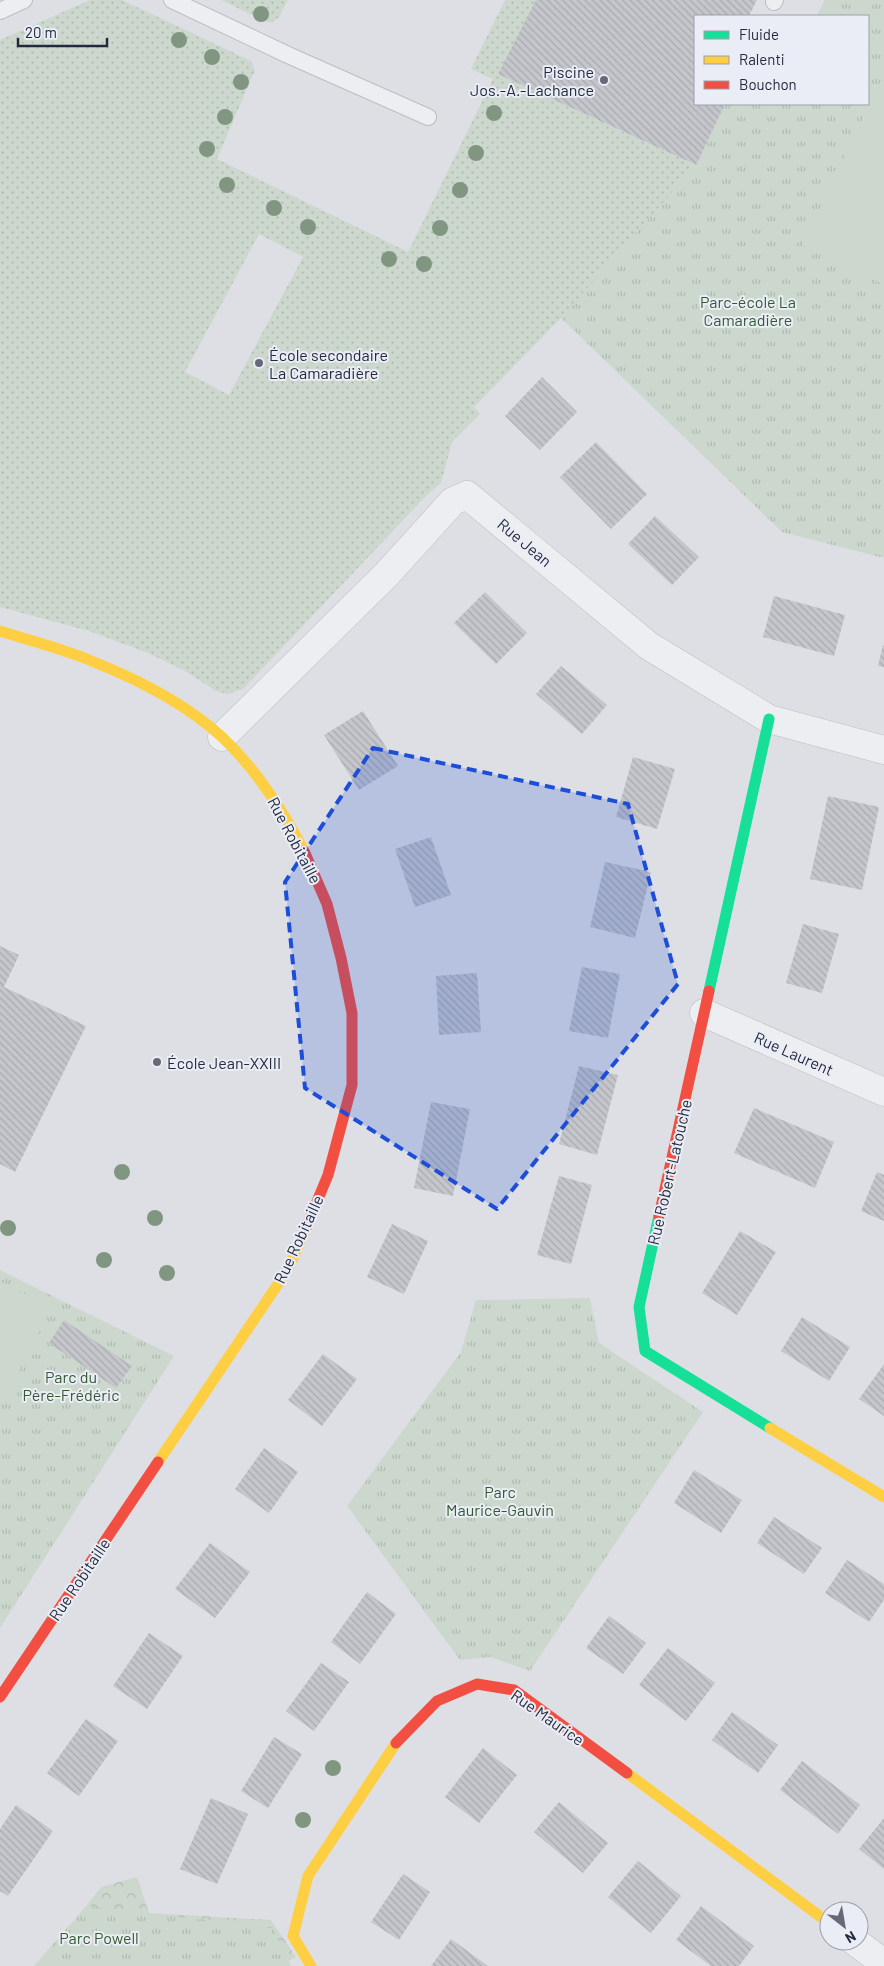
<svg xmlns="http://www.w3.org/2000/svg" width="884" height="1966" font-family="Barlow,sans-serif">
	<defs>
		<pattern id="grass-dots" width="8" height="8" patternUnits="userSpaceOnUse" patternTransform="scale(1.25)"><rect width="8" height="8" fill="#ccd8cd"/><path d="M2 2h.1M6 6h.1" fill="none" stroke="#afbab1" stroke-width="1.8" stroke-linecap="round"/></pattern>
		<pattern id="forest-crowns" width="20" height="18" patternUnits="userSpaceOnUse" patternTransform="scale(1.25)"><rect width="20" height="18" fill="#ccd8cd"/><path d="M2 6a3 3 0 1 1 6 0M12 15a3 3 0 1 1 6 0" fill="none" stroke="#afbab1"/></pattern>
		<pattern id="park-tufts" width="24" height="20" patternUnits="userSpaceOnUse" patternTransform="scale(1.25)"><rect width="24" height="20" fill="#ccd8cd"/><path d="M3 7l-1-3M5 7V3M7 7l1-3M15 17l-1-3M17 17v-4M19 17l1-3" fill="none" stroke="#afbab1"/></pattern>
		<pattern id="building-back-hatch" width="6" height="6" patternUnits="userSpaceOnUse" patternTransform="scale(1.25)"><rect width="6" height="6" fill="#c4c6cb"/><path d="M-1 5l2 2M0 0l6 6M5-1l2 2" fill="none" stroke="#a8aaaf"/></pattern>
	</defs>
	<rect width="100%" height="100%" fill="#dedfe4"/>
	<path fill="url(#grass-dots)" fill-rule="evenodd" d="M90 0H122L251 61 255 70 217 159 408 252 493 79 471 69 505 0H536L499 74 695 165 725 104H868V16H817L825 0H884V308L630 294 561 318 474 407 480 414 452 442 441 483 425 497 243 689 227 694 216 691 185 671 148 653 89 631 0 607V40ZM259 234 303 257 229 395 185 372Z
		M221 0H288L279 17 273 22H266Z"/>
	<path fill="url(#forest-crowns)" d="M137 1877 149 1913 271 1920 296 1957 278 1966H54L52 1951 101 1887Z"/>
	<path fill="url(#park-tufts)" d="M825 0H884V558L782 532 561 318 696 165 725 104H868V16H817Z
		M0 1270 174 1356 0 1628Z
		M590 1298 599 1343 703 1412 530 1671 490 1657 460 1660 347 1506 461 1352 476 1300Z
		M86 1906 272 1928 291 1966H34Z"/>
	<path fill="#ccd8cd" d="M884 74V285L802 245Z
		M0 1281 52 1308 7 1393 0 1389Z"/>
	<path fill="url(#building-back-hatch)" d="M536 0H757L749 16H695V104H725L696 165 498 74Z
		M542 377 577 412 540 450 505 416Z
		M596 442 647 494 611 529 560 477Z
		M655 516 699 557 672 585 628 544Z
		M485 592 527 633 496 664 454 623Z
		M774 596 845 615 834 656 763 637Z
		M883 645H884V667L878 666Z
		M561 666 607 705 582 734 536 694Z
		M363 711 398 766 359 790 324 735Z
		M633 757 675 769 657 829 616 817Z
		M828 796 879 807 862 890 810 879Z
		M431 837 451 895 415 907 395 849Z
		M605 862 651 872 635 938 590 927Z
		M803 924 839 934 822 993 786 983Z
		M0 946 19 955 4 987 86 1026 15 1172 0 1164Z
		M582 967 620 974 608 1038 569 1031Z
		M477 973 481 1032 439 1035 436 976Z
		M579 1066 618 1075 597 1155 559 1144Z
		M431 1102 470 1109 453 1196 414 1188Z
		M754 1108 834 1142 815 1188 734 1153Z
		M877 1172 884 1175V1221L861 1211Z
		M559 1176 592 1185 571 1264 537 1255Z
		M392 1224 428 1241 404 1294 367 1277Z
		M740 1231 776 1252 737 1315 702 1293Z
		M802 1317 850 1347 829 1381 781 1351Z
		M64 1320 132 1366 116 1388 49 1343Z
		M323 1354 357 1379 322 1426 288 1400Z
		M884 1364V1416L859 1399Z
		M264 1448 298 1472 269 1513 235 1489Z
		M694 1470 742 1500 721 1533 674 1503Z
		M774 1517 822 1548 804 1574 757 1543Z
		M210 1543 250 1572 215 1618 175 1589Z
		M847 1560 884 1584V1600L869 1622 825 1593Z
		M367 1592 396 1614 360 1664 331 1642Z
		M609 1616 646 1643 623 1674 586 1648Z
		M149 1633 183 1656 147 1709 113 1686Z
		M668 1648 715 1683 686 1721 639 1685Z
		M321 1663 349 1682 314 1731 286 1711Z
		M732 1712 778 1745 758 1773 712 1740Z
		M86 1719 118 1741 79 1796 47 1773Z
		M274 1737 302 1754 268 1808 241 1791Z
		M483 1748 517 1775 479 1823 445 1797Z
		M802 1761 860 1805 838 1834 780 1790Z
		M211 1798 248 1814 217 1884 180 1869Z
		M559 1802 608 1843 583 1873 534 1832Z
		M16 1805 53 1831 8 1896 0 1891V1829Z
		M884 1818V1869L859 1849Z
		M638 1861 681 1896 651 1933 608 1897Z
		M403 1874 430 1892 399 1940 371 1922Z
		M701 1906 754 1946 739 1966H711L676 1940Z
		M451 1939 488 1966H431Z"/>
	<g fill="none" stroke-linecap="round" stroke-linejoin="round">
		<defs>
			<path id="lane" d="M172 0 288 55 428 117
				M774 2 775 0
				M0 11 24 0"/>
			<path id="street" d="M222 737 386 575 453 501 467 495 649 646 769 719 884 750
				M704 1013 884 1092
				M854 1941 884 1963"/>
		</defs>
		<use href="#lane" stroke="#bcbdc2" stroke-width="18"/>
		<use href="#street" stroke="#bcbdc2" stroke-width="29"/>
		<use href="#lane" stroke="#edeef1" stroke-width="16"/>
		<use href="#street" stroke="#edeef1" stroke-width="28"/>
		<path stroke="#16e098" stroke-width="11" d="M709 991 769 719
			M659 1216 639 1307 645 1351 770 1428"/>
		<path stroke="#ffcf43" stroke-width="11" d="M0 631C31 641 64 649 94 662 139 680 186 704 222 737 256 769 282 809 304 851
			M770 1428 884 1497
			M158 1462 278 1284 293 1258 306 1228
			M627 1773 829 1923
			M311 1966 293 1936 308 1876 396 1743"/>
		<path stroke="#f24e42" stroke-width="11" d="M304 851 327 904 341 958 352 1013V1085L328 1175 306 1228
			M659 1216 709 991
			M0 1697 158 1462
			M396 1743 437 1701 477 1684 514 1690 627 1773"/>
	</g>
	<g fill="#809681">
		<circle cx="261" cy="14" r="8"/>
		<circle cx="179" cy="40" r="8"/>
		<circle cx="212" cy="57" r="8"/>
		<circle cx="241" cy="82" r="8"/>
		<circle cx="494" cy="113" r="8"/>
		<circle cx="225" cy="117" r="8"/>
		<circle cx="207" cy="149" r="8"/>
		<circle cx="476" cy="153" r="8"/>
		<circle cx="227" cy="185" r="8"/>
		<circle cx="460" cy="190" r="8"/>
		<circle cx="274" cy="208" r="8"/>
		<circle cx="308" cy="227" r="8"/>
		<circle cx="440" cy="228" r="8"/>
		<circle cx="389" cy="259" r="8"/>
		<circle cx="424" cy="264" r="8"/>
		<circle cx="122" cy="1172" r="8"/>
		<circle cx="155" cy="1218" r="8"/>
		<circle cx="8" cy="1228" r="8"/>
		<circle cx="104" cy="1260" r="8"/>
		<circle cx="167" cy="1273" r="8"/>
		<circle cx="333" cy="1768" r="8"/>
		<circle cx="303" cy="1820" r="8"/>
	</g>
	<path fill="#1d4ed8" fill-opacity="0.2" stroke="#1d4ed8" stroke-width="4" stroke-dasharray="10 6" stroke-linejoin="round" d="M373 748 628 804 678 984 497 1209 305 1088 285 882Z"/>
	<g fill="#656978" stroke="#eaedf5" stroke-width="2">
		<circle cx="604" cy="80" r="5"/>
		<circle cx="259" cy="363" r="5"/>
		<circle cx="157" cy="1062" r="5"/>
	</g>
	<g text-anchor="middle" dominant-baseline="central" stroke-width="4" stroke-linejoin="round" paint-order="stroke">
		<g font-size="16" fill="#242a3e" stroke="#eaedf5" text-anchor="start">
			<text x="594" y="71" text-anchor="end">Piscine<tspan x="594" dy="18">Jos.-A.-Lachance</tspan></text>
			<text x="269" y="354">École secondaire<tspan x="269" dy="18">La Camaradière</tspan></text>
			<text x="167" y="1062">École Jean-XXIII</text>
		</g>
		<g font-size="16" fill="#335b30" stroke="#eaedf5">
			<text x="748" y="301">Parc-école La<tspan x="748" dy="18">Camaradière</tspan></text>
			<text x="71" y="1376">Parc du<tspan x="71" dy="18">Père-Frédéric</tspan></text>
			<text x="500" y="1491">Parc<tspan x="500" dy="18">Maurice-Gauvin</tspan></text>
			<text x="99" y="1937">Parc Powell</text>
		</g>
		<g font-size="16" fill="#242a3e" stroke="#eaedf5">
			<text transform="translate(525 542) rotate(40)">Rue Jean</text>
			<text transform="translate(295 840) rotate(62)">Rue Robitaille</text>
			<text transform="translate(794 1053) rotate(24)">Rue Laurent</text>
			<text transform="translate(669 1172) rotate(-77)">Rue Robert-Latouche</text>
			<text transform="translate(298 1239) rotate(-65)">Rue Robitaille</text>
			<text transform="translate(79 1579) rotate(-56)">Rue Robitaille</text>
			<text transform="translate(548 1717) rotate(35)">Rue Maurice</text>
		</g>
	</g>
	<rect x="694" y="15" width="175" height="90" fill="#eaedf5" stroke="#9b9fac"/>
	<rect x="704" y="31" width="25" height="8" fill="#16e098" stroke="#9b9fac"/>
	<text x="739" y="40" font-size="15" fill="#242a3e">Fluide</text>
	<rect x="704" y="56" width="25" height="8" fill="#ffcf43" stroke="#9b9fac"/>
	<text x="739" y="65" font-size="15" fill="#242a3e">Ralenti</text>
	<rect x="704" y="81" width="25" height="8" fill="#f24e42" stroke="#9b9fac"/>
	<text x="739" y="90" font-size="15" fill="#242a3e">Bouchon</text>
	<g transform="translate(844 1926) rotate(149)"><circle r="24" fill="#eaedf5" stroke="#9b9fac"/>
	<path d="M0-4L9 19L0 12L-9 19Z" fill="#656978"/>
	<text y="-8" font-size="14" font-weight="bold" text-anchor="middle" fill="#242a3e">N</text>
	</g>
	<path d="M18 38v8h89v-8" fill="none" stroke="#242a3e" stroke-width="2.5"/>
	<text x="25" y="38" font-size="15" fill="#242a3e" stroke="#eaedf5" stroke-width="4" paint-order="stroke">20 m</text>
</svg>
